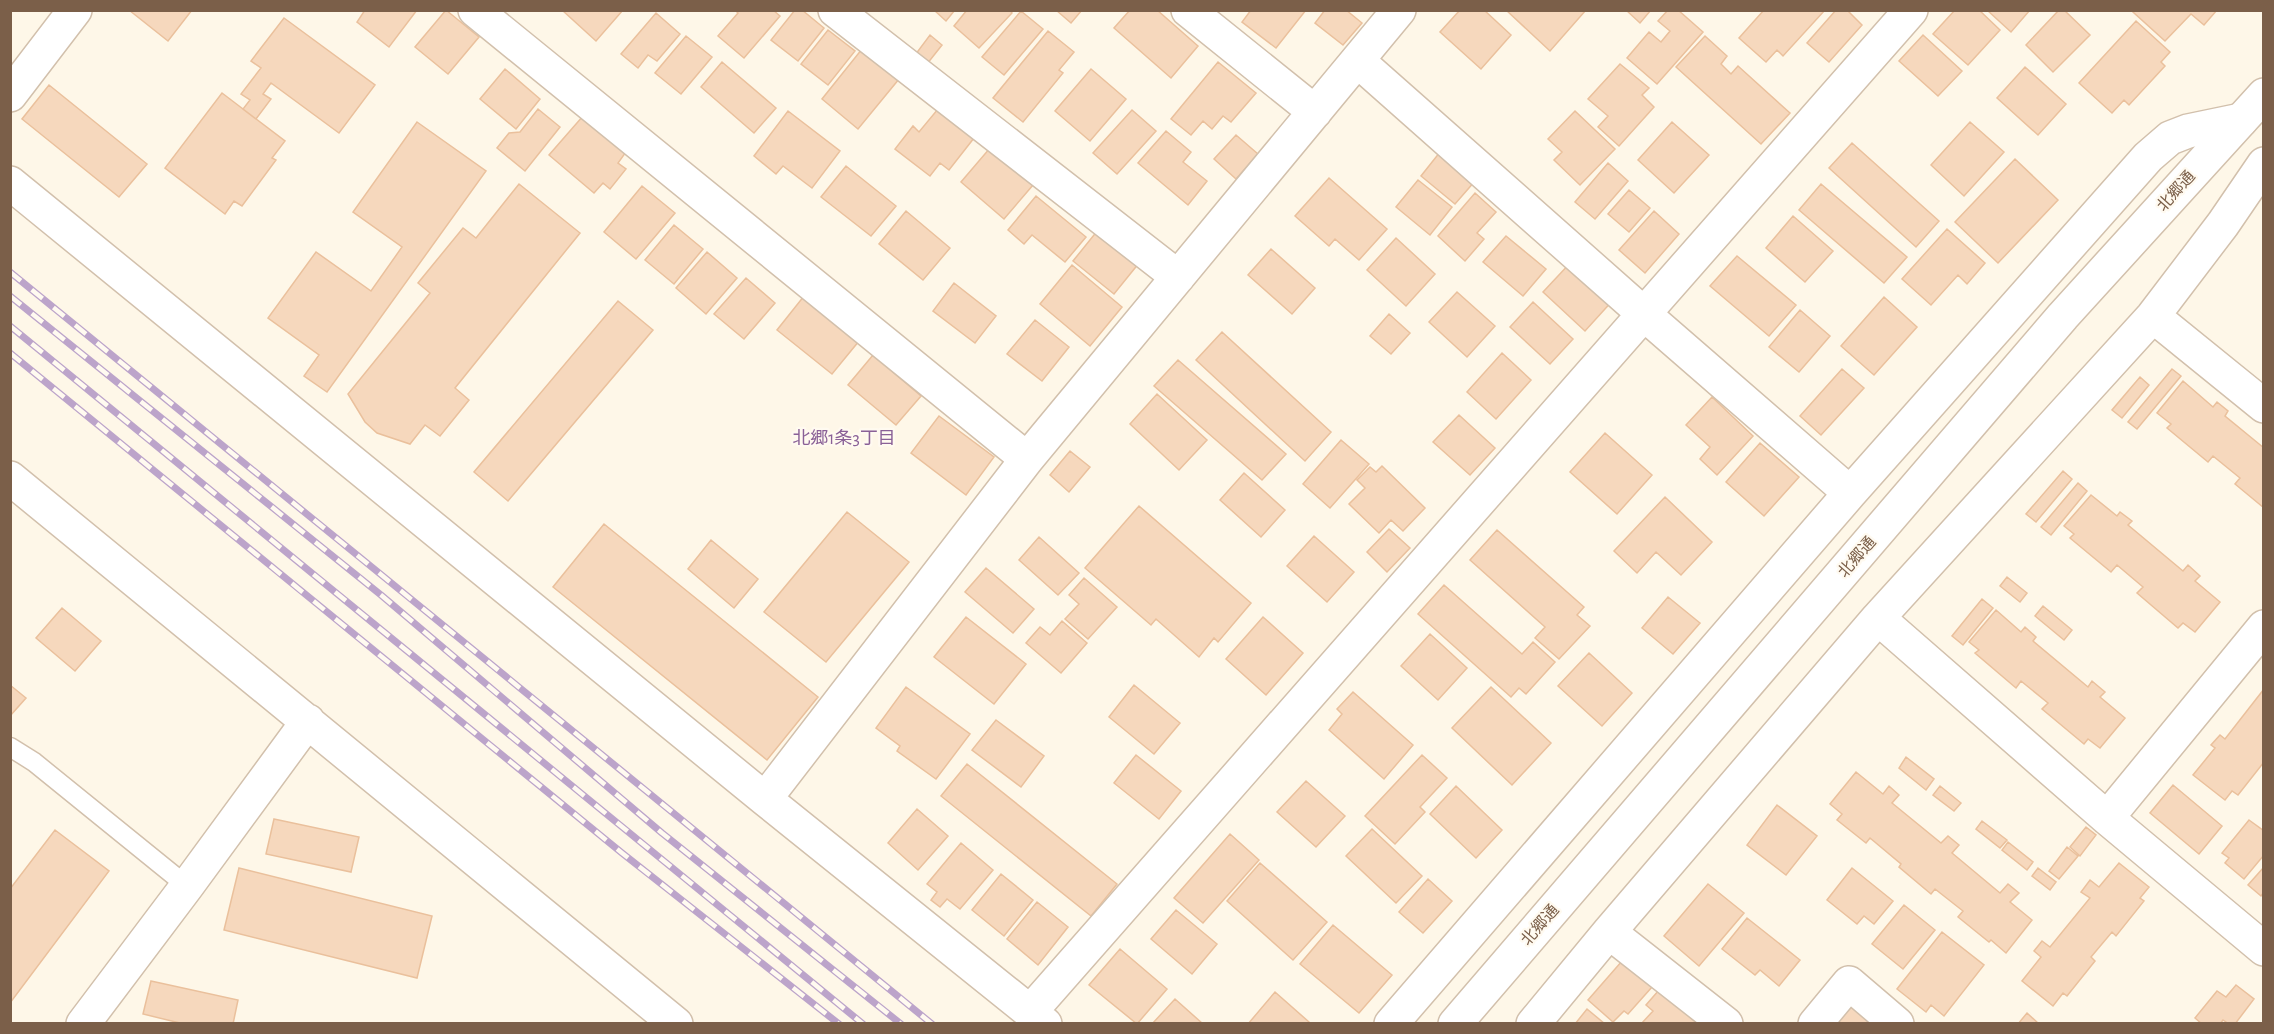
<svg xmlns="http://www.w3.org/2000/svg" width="2274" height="1034" font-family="'Alegreya Sans','Noto Sans JP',sans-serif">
	<rect width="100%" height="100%" fill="#fef7e8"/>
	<path fill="#f6d8bd" stroke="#eac09c" stroke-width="1.5" d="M129 10H192L168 41Z
		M365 10H417L389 47 357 22Z
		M446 10 479 37 448 74 415 47Z
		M562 10H623L596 41Z
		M735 10H773L780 16 744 58 718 36 738 13Z
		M795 10H802L824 28 798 61 771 40Z
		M934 10H955L946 21Z
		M967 10H1010L1012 13 979 48 954 26Z
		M1056 10H1082L1071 23Z
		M1130 10H1157L1198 46 1171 78 1114 28Z
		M1251 10H1306L1276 48 1242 22Z
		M1325 10H1346L1362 23 1343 45 1315 23Z
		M1460 10H1484L1511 35 1481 69 1440 32Z
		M1506 10H1586L1550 51Z
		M1626 10H1651L1640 23Z
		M1668 10H1678L1703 32 1657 84 1627 58 1649 32 1661 42 1670 31 1658 21Z
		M1764 10H1825L1783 56 1777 50 1766 62 1739 38Z
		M1836 10H1847L1862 25 1829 62 1807 43Z
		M1955 10H1979L2000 30 1968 65 1933 34Z
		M1987 10H2030L2011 32Z
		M2059 10H2064L2090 35 2053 72 2026 45Z
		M2134 10H2217L2204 25 2191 14 2165 41 2133 12Z
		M1021 11 1043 29 1004 75 982 57Z
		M656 13 680 34 657 61 648 55 638 68 621 54Z
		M284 18 375 85 339 133 271 83 263 94 271 99 256 119 243 109 250 100 241 94 261 68 251 61Z
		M2136 21 2170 52 2161 62 2165 66 2129 105 2124 100 2112 113 2079 83Z
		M828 30 855 51 828 85 801 64Z
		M1048 31 1074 52 1059 70 1063 73 1023 122 993 98Z
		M930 35 942 45 927 64 915 55Z
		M1923 35 1962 71 1938 96 1899 61Z
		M686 36 712 57 681 94 655 73Z
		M1705 36 1727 56 1721 64 1731 74 1738 66 1790 113 1761 144 1676 67Z
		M862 49 899 79 858 129 822 99Z
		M722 62 776 108 754 133 701 87Z
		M1218 62 1256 93 1231 122 1223 116 1212 129 1203 121 1191 135 1171 119Z
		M1620 64 1649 88 1642 95 1654 107 1619 146 1598 127 1608 116 1588 99Z
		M2025 67 2066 104 2038 135 1997 98Z
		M505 69 540 99 516 129 480 99Z
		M1091 69 1126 99 1090 141 1055 111Z
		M49 85 147 164 119 197 22 119Z
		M222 93 285 141 272 158 276 160 242 206 234 201 225 214 165 168Z
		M538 109 560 127 525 171 497 148 509 133 520 132Z
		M938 109 974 138 949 170 940 163 930 176 895 149 913 126 919 132Z
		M1132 110 1156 131 1117 174 1093 153Z
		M788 111 840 151 812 188 783 166 776 174 754 156Z
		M1575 111 1615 149 1580 185 1554 160 1562 152 1548 139Z
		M583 116 626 152 618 163 626 169 610 189 603 183 594 193 549 155Z
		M417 122 486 171 327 392 304 376 319 355 268 318 316 252 371 291 402 247 353 212Z
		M1672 122 1709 155 1674 193 1638 160Z
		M1970 122 2004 152 1964 196 1931 165Z
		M1166 131 1191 152 1183 162 1207 181 1188 205 1138 163Z
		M1236 135 1258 154 1236 179 1214 159Z
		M1852 143 1939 221 1916 247 1829 168Z
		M990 148 1033 185 1004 219 961 182Z
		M1440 152 1475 181 1455 204 1421 176Z
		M2015 159 2058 200 1998 263 1955 222Z
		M1608 163 1628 181 1595 219 1575 202Z
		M846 166 896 206 871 236 821 197Z
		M1329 178 1387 229 1359 260 1335 239 1329 246 1295 216Z
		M1418 180 1452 207 1430 235 1396 207Z
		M519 184 580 233 455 388 469 400 440 436 425 425 410 444 377 433 365 422 348 394 430 293 418 283 463 228 476 238Z
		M1821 184 1907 257 1884 283 1799 210Z
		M642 186 675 213 636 259 604 232Z
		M1629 190 1650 208 1629 232 1608 214Z
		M1475 193 1496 212 1477 233 1484 239 1465 261 1438 236Z
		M1036 196 1086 237 1065 262 1032 235 1024 244 1008 230Z
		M906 211 950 248 923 280 879 244Z
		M1654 211 1679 234 1645 273 1619 250Z
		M1793 216 1833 251 1805 282 1766 248Z
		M674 225 703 249 674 284 645 260Z
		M1947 229 1985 263 1967 284 1958 275 1931 305 1902 279Z
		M1098 230 1139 263 1114 294 1073 261Z
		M1506 236 1546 269 1523 296 1483 262Z
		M1396 238 1435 274 1406 306 1367 270Z
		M1271 249 1315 288 1292 314 1248 275Z
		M707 252 737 278 706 314 676 288Z
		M1737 256 1796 305 1769 336 1710 286Z
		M1572 261 1614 299 1585 331 1543 292Z
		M1072 265 1122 307 1090 346 1040 304Z
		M746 278 775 303 744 339 714 314Z
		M954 283 996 316 975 343 933 311Z
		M1457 292 1495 326 1467 357 1429 322Z
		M804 296 859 341 832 374 777 330Z
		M1884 297 1917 327 1874 375 1841 346Z
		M618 301 653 330 508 501 474 472Z
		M1533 302 1573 339 1550 364 1510 327Z
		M1800 310 1830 336 1799 372 1769 347Z
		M1389 314 1410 333 1391 354 1370 336Z
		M1035 320 1069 347 1042 381 1007 354Z
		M1222 332 1331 432 1305 461 1196 360Z
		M1502 353 1531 380 1496 419 1467 392Z
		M873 355 921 396 896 425 848 385Z
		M1178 360 1286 454 1262 480 1154 386Z
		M1842 369 1864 388 1821 435 1800 416Z
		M2172 369 2181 376 2137 429 2128 422Z
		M2140 377 2149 385 2122 418 2112 410Z
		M2183 381 2213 407 2217 402 2228 411 2225 416 2264 448V508L2235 484 2240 478 2213 456 2208 462 2167 428 2171 424 2157 413Z
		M1157 394 1207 440 1179 470 1130 424Z
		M1712 397 1753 436 1717 475 1700 459 1710 447 1686 425Z
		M1459 415 1495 448 1470 475 1433 442Z
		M939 416 994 457 966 495 911 453Z
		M1605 433 1652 475 1617 514 1570 472Z
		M1341 440 1369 464 1330 508 1303 484Z
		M1760 443 1799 477 1764 516 1726 482Z
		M1070 451 1090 467 1069 492 1050 475Z
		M1382 466 1425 508 1403 531 1391 520 1379 533 1349 504 1365 488 1357 480 1370 467 1376 472Z
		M2063 471 2072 479 2036 522 2026 514Z
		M1244 473 1285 510 1261 537 1220 500Z
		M2078 483 2087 491 2051 535 2041 527Z
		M2091 495 2117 516 2120 512 2132 521 2128 525 2183 571 2188 565 2200 576 2195 581 2220 602 2195 632 2183 623 2178 628 2137 593 2143 587 2117 565 2111 572 2070 538 2074 534 2064 526Z
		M1665 497 1712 542 1681 575 1656 552 1637 573 1614 551Z
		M1139 506 1251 603 1218 642 1214 638 1199 657 1156 619 1151 625 1085 568Z
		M847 512 909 562 826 662 764 612Z
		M604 524 818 697 767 760 553 587Z
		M1389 529 1410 548 1387 572 1367 552Z
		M1497 530 1584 607 1577 615 1590 626 1559 659 1535 638 1545 627 1470 560Z
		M1314 536 1354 572 1327 602 1287 566Z
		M1039 537 1079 573 1058 595 1019 560Z
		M711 540 758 579 734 608 688 569Z
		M986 568 1034 609 1013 633 965 592Z
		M2007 577 2027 593 2020 602 2000 586Z
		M1084 578 1117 607 1088 639 1065 619 1079 604 1069 595Z
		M1444 585 1522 654 1533 642 1555 662 1526 694 1519 688 1511 697 1418 614Z
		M1668 597 1700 623 1673 654 1642 628Z
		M1982 599 1993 608 1963 645 1952 636Z
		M2043 606 2072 630 2064 640 2035 616Z
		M62 608 101 641 75 671 36 638Z
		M1996 610 2021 632 2025 627 2036 637 2033 641 2088 687 2092 681 2105 692 2100 697 2125 718 2100 748 2088 739 2084 744 2042 709 2048 703 2021 681 2016 688 1975 653 1979 650 1969 642Z
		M966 617 1026 664 994 704 934 657Z
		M1263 617 1303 653 1266 695 1226 659Z
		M1062 621 1087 643 1061 673 1026 643 1040 627 1050 635Z
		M1430 634 1467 668 1438 700 1401 666Z
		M1589 653 1632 693 1602 726 1558 686Z
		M10 685 26 698 10 716Z
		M1134 685 1180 723 1154 754 1109 717Z
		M906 687 970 734 936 779 897 751 900 746 876 728Z
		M1491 687 1551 743 1512 785 1452 728Z
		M2264 689V762L2238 795 2232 791 2225 800 2193 775 2215 748 2211 745 2220 735 2225 739Z
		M1353 692 1413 745 1384 779 1329 730 1342 714 1337 709Z
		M996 720 1044 756 1021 787 972 750Z
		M1136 755 1181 791 1159 819 1114 783Z
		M1422 755 1447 778 1420 807 1425 812 1395 844 1365 816Z
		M1906 757 1934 779 1926 790 1899 768Z
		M967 764 1117 884 1091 916 941 796Z
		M1856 772 1883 794 1889 786 1899 795 1892 803 1941 843 1948 836 1959 845 1952 853 2000 893 2008 884 2019 893 2010 902 2032 920 2006 953 1991 940 1989 942 1958 917 1963 911 1935 889 1931 894 1899 867 1901 864 1870 838 1866 843 1837 820 1842 814 1830 804Z
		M1306 781 1345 816 1316 847 1277 812Z
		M2173 785 2222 826 2199 854 2150 813Z
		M1456 786 1502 830 1476 858 1430 814Z
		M1940 786 1961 803 1954 811 1933 795Z
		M1777 805 1817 836 1786 875 1747 845Z
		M917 809 948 836 918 870 888 843Z
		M274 819 359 837 351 872 266 854Z
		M2249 820 2264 831V855L2244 879 2225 863 2229 858 2222 853Z
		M1982 821 2007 840 2000 848 1976 829Z
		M2086 827 2096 835 2080 856 2070 847Z
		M1372 829 1422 876 1396 903 1346 856Z
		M55 830 109 871 10 1003V889Z
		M1230 834 1259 860 1203 923 1174 898Z
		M2008 842 2033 862 2027 870 2002 850Z
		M961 843 993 870 960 909 947 899 940 907 931 900 937 892 927 884Z
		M2067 847 2078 856 2059 879 2049 871Z
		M1260 863 1327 922 1293 960 1227 901Z
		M2119 863 2149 887 2140 898 2144 901 2116 936 2112 932 2091 957 2095 961 2067 996 2063 993 2053 1006 2022 981 2041 957 2034 951 2042 941 2050 947 2090 898 2081 892 2090 880 2099 887Z
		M2264 867V892L2261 896 2248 885Z
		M239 868 432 916 417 978 224 930Z
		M1852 868 1893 901 1874 924 1864 916 1857 924 1827 900Z
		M2038 868 2056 882 2050 890 2032 876Z
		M1001 874 1033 900 1004 936 972 910Z
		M1428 879 1452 901 1423 933 1399 912Z
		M1708 884 1744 913 1699 966 1664 936Z
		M1037 902 1068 927 1038 965 1007 939Z
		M1904 905 1935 930 1903 969 1872 944Z
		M1176 910 1217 944 1192 974 1151 939Z
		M1747 918 1800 960 1779 986 1760 970 1755 975 1722 949Z
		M1333 925 1392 975 1359 1013 1300 964Z
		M1942 932 1984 965 1944 1016 1931 1005 1926 1012 1897 989Z
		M1120 949 1167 989 1137 1024 1089 985Z
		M1622 961 1652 987 1628 1014 1624 1011 1613 1022 1588 1000Z
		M151 981 238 1000 233 1024H184L143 1014Z
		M2236 985 2254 999 2235 1024H2229L2223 1020 2220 1024H2202L2195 1018 2217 991 2226 997Z
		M1659 990 1698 1024H1641L1653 1011 1646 1005Z
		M1275 992 1309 1022 1307 1024H1248Z
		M1175 999 1203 1024H1152Z
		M1848 1001 1876 1024H1830Z
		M1587 1009 1605 1024H1575Z
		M2027 1013 2039 1024H2018Z"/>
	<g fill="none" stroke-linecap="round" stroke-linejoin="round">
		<defs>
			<path id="service" d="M10 747 34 762 187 886"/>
			<path id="minor" d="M475 10 1027 459
				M835 10 1178 277
				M1188 10 1315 112
				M1358 61 1644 314 1850 493
				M10 95 75 10
				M10 183 765 799 1045 1024
				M2153 316 2264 406
				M10 478 676 1024
				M1878 618 2107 818 2264 949
				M765 799 1027 459 1399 10
				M2107 818 2264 627
				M1609 932 1726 1024
				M1031 1011 1911 10
				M83 1024 187 886 308 721
				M1391 1024 1850 493 2148 157 2170 138 2188 131 2241 120
				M1533 1024 1609 932 1878 618 2153 316 2223 224 2264 164
				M1815 1024 1849 983 1897 1024"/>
			<path id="tertiary" d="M1455 1024 2063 316 2264 95"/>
		</defs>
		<use href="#service" stroke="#d2c0ac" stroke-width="21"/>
		<use href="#minor" stroke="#d2c0ac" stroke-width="36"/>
		<use href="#tertiary" stroke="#d2c0ac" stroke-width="36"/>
		<use href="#service" stroke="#fff" stroke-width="18"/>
		<use href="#minor" stroke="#fff" stroke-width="33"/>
		<use href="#tertiary" stroke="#fff" stroke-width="33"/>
		<defs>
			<path id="rail" d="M10 272 932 1024
				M10 296 381 595 662 833 901 1024
				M10 326 863 1024
				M10 353 622 853 839 1024"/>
		</defs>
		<use href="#rail" stroke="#bca4ca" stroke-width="7"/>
		<use href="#rail" stroke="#fffaf0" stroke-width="4.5" stroke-dasharray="14" stroke-linecap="butt"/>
	</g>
	<g text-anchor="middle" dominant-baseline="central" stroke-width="4.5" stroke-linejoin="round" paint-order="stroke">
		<g font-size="16" fill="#7b5f49" stroke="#fffaf0">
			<text transform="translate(2176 191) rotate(-48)">北郷通</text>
			<text transform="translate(1857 557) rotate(-49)">北郷通</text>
			<text transform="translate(1540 925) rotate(-49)">北郷通</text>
		</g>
		<g font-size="18" fill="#8a6197" stroke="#fffaf0">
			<text x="844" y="439">北郷1条3丁目</text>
		</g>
	</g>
	<rect width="2274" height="1034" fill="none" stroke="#7b5f49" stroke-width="24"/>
</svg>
